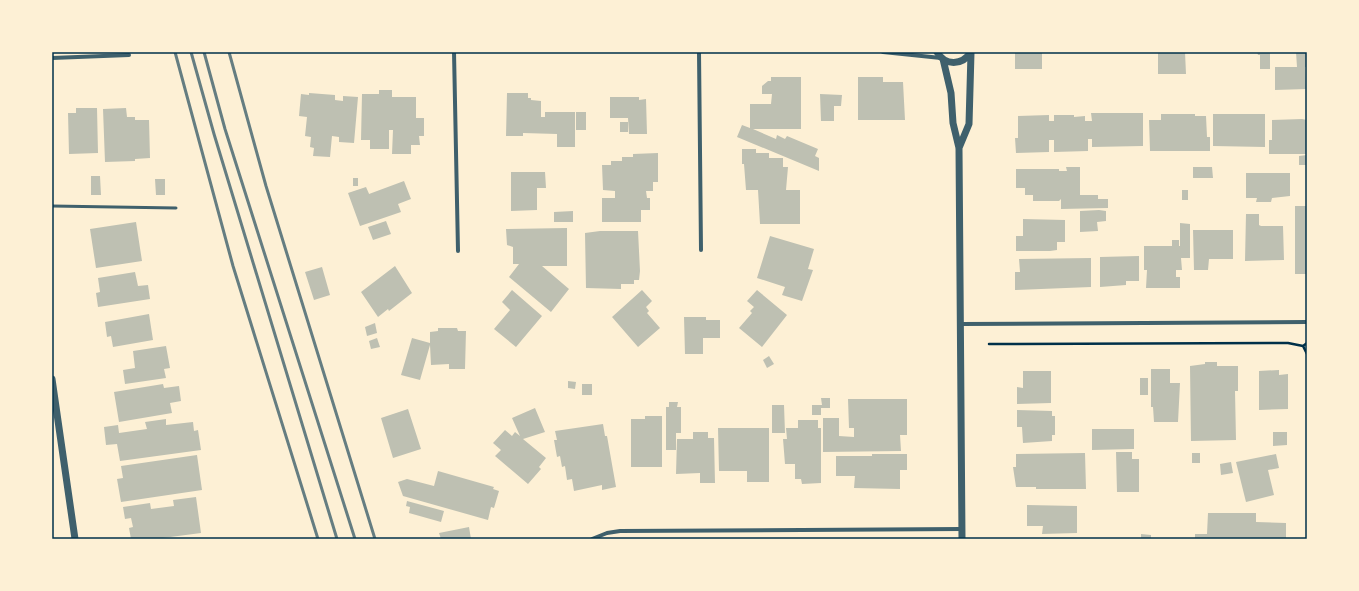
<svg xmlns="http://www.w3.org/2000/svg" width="1359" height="591" font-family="'Asap Condensed',sans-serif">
	<rect width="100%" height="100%" fill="#fdf0d5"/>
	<path fill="#bec0b2" d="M1015 52H1042V69H1015Z
		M1158 52H1185L1186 74H1158Z
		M1257 52H1270V69H1260V55H1258Z
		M1296 52H1307V67H1305L1306 89 1275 90V67H1297Z
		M771 77H801V129H753L776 139 777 135 785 139 787 136 818 149 815 156 819 158V171L737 137 742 125 750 128V104H771L772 94H762V86L768 81H771Z
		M858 77H883V82H903L905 120H858Z
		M379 90H392V97H416V118H424V136H419L420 145H411V154H392L393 130H389V149H370V140H361L362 94H379Z
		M309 93 335 95V100L343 101V96L358 97 354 143 339 142V137L332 136 330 157 313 156 314 148 310 147 311 137 305 136 307 117 299 116 301 94 309 95Z
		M507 93H528V98H531V100L541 101V117H545V112H575V147H557V134L523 133V136H506Z
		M820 94 842 95 841 106H834V121H821Z
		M610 97H639V100L646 99 647 134H629L628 118H610Z
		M76 108H97L98 153 69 154 68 113H76Z
		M126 108 127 117H135V120H149L150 158 135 159V161L105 162 103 109Z
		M576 112H586V130H576Z
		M1091 113H1143V146L1092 147V139H1088V151L1054 152V140H1049V152L1016 153 1015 138H1018V116L1049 115V121H1054V115H1074V117L1085 116V121H1092Z
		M1161 114H1195V116H1206L1207 137H1210V151H1150L1149 120H1161Z
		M1213 114H1265V147L1213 146Z
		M1302 119 1307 120V154H1269V140H1272V120Z
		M620 122H628V132H620Z
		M742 149H756V153H769V158H783V167H788L786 190H800V224H760L758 190H746L744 164H742Z
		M658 153V182H653V191H646L647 198H650V210H641V222H602V198H615V191L603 190 602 165H611V161H622V157H633V154Z
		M1307 155V165H1299V156Z
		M1066 167H1080V195H1098V199H1108V208L1061 209V199L1059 201H1033V195H1025V188H1016V169H1059V171H1067Z
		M1193 167H1212L1213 178H1193Z
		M511 172H545L546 188H537V210L511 211Z
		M1246 173H1290V196L1272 198 1271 202H1256L1257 198H1246Z
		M91 176H100L101 195H91Z
		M353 178H358V186H353Z
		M155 179H165V195H156Z
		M404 181 411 199 398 204 401 212 360 226 348 193 366 187 370 196 369 194Z
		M1182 190H1188V200H1182Z
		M1295 206H1307V274H1295Z
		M1099 210 1106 211V221L1097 222 1098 231 1080 232V211Z
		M573 211V222H554V212Z
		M1246 214H1259V225L1261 226H1283L1284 260 1245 261Z
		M1023 219 1065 220V242H1057V250L1050 251H1016V236H1023Z
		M386 221 391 234 373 240 368 227Z
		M136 222 142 261 96 268 90 229Z
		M1180 223 1190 224V258H1181L1182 270H1176V277H1180V288H1146L1147 270H1144V246H1172V240H1179V246H1180Z
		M567 228V266H542L569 289 551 312 509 277 519 264H513V247L507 245 506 229Z
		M1193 230H1233V259H1209L1208 270H1194Z
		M600 231H638L640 271 639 280H634V284H621V289L586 288 585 233Z
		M770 236 814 249 808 269 813 270 802 301 782 295 785 287 757 278Z
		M1139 256V281H1126V285L1100 287V257Z
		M1091 258V287L1015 290V272H1020L1019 259Z
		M395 266 412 293 389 311 388 309 378 317 361 292Z
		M322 267 330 295 314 300 305 272Z
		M135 272 138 286 148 285 150 299 98 307 96 293 100 292 98 278Z
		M512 290 542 316 516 347 494 329 510 310 502 302Z
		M642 290 652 301 646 307 649 311 647 313 660 328 638 347 612 317Z
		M757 290 787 315 762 347 739 328 752 313 750 311 754 307 747 301Z
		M149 314 153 340 113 347 111 336 107 337 105 322Z
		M684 317H706V320H720V338H703V354H685Z
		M375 323 377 333 367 336 365 327Z
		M438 328H457L458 331H466L465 369H449V364L431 365 430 345 420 380 401 375 412 338 430 343V332L438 331Z
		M377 338 380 347 371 349 369 341Z
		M166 346 170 368 164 369 166 378 125 384 123 370 135 368 133 351Z
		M769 356 774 364 767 368 763 360Z
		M1205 362H1217V366H1238V391H1235L1236 440 1191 441 1190 366 1205 364Z
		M1151 369H1170V383H1180L1178 422H1154L1153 407H1151Z
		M1279 370V375L1288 374V409L1259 410V371Z
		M1023 371H1051V403L1017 404V387L1023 388Z
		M1140 378H1148V395H1140Z
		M568 381 576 382 575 389 568 388Z
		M163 384 164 388 179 386 181 401 170 403 172 413 119 422 114 392Z
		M582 384H592V395H582Z
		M821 398H830V408H821V415H812V405H822Z
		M848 399H907V435H900L901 451 823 452V418H839V436L854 437V428H849Z
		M669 402H678L677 407H681V433H676V450H666V407H669Z
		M772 405H784L785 433H772Z
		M535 408 545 432 523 439 546 458 539 467 541 469 528 484 495 456 501 450 493 443 505 430 512 436 515 432 520 436 512 418Z
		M408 409 421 449 393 458 381 418Z
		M1017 410 1052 411V416H1055V435H1052V441L1023 443 1022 427H1017Z
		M645 416H662V467H631V419H645Z
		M166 419V425L193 422 194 431 198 430 201 450 120 461 117 444 106 445 104 427 118 425 119 433 147 429 145 422Z
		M798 420H818V428H821V483L802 484 801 479H795V464H785L783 439H787L786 428H798Z
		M603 424 605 436H607L616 487 602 490V485L574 491 572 479 567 480 565 466 562 467 560 456 557 457 554 440H557L555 431Z
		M718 428H769V482H747V471H719Z
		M1092 429H1134V449L1092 450Z
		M693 432H708V438H714L715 483H700V473L676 474 677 439H693Z
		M1273 432H1287V445L1273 446Z
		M1116 452H1132V459H1139V492H1117Z
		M1085 453 1086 489H1036V487H1016L1013 467H1016V454Z
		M1192 453H1200V463H1192Z
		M872 454H907V470H900V489L854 488 855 476H836V456H872Z
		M1276 454 1279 468 1268 470 1274 495 1246 502 1236 462Z
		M197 455 202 490 121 502 117 479 123 478 121 466Z
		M1231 462 1233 473 1221 475 1220 464Z
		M438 471 494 487 493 489 499 491 494 508 491 507 488 520 403 496 398 482 407 479 434 486Z
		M196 497 201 533 155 539H131L129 528 133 527 131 518 125 519 123 507 150 503 151 509 174 506 173 500Z
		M407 501 444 511 441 522 409 513 410 507 406 506Z
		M1027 505 1077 506V533L1042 534 1043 526H1027Z
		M1208 513H1256V522L1286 523V539H1195V534H1207Z
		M469 527 471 539H441L439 533Z
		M1141 534 1151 535V539H1141Z"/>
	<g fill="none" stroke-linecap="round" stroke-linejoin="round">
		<path stroke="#003049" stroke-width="2.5" d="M989 344 1288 343 1303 346 1307 354
			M1303 346 1307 343"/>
		<path stroke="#3f606c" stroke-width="3" d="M52 206 176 208"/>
		<path stroke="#3f606c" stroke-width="4" d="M454 52 458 251
			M699 52 701 250
			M883 52 941 58
			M52 58 129 55
			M961 324 1307 322
			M592 539 607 533 620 531 962 529"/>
		<path stroke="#3f606c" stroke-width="7" d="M937 52C945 66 962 66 971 52
			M943 59 951 93 953 123 959 148 962 539
			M959 148 969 124 971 53
			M52 379 75 539"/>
		<path stroke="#657d81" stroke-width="3" d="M175 52 233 266 318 539
			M191 52 214 134 337 539
			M204 52 225 129 355 539
			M229 52 266 186 375 539"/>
	</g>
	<rect width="1359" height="591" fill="none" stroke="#fdf0d5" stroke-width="106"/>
	<rect x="53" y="53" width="1253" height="485" fill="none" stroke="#003049" stroke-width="1.5"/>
</svg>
